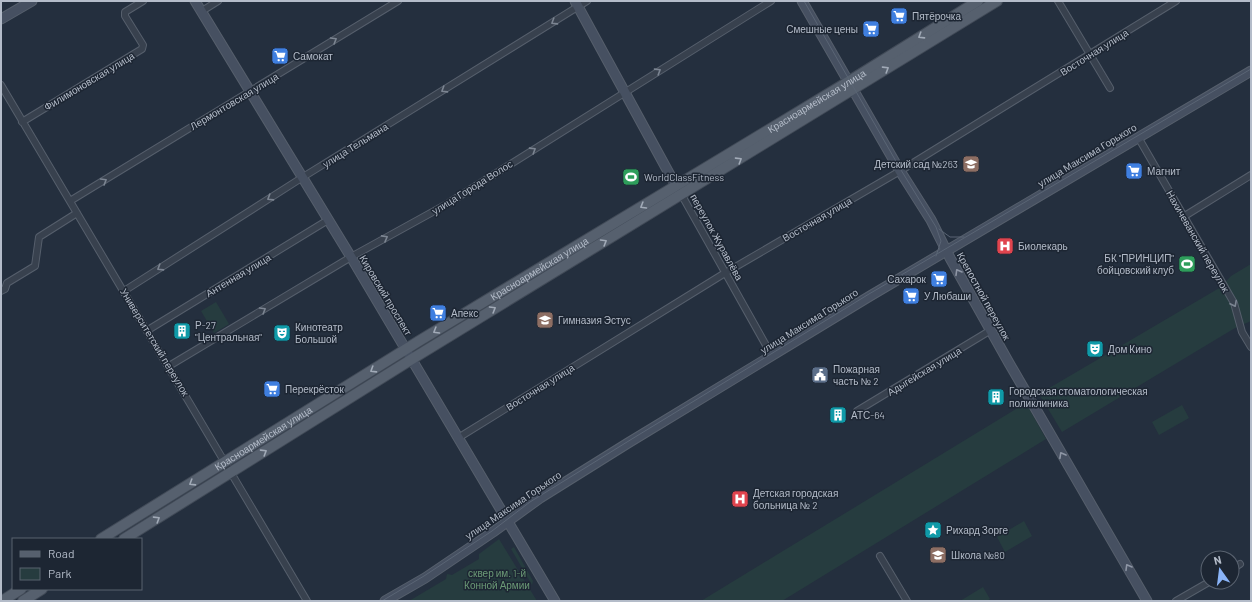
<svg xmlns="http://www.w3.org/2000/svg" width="1252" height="602" font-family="Barlow,sans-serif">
	<rect width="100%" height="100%" fill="#242f3e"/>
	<path fill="#263c3f" d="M1251 264V321L1235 328 1062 432 1039 394 1221 287 1231 276Z
		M216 302 229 324 214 333 201 311Z
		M1026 403 1046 439 782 601H701Z
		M1182 405 1189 418 1159 435 1152 422Z
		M1024 521 1032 536 1005 552 997 537Z
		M499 539 537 601H409L446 579 447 574 452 575 479 559V554Z
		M514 547 533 581 532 585 511 549Z
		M983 587 990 599 987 601H960Z"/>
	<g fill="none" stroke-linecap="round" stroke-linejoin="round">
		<defs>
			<path id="street" d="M1058 1 1110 88
				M202 11 218 1
				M1 85 307 601
				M22 122 142 49 143 45 125 16V12L143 1
				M1138 137 1234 303 1242 332 1251 347
				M680 192 772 356
				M70 201 398 1
				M1183 217 1251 175
				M1 291 5 289 7 283 35 266 39 237 77 213
				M124 291 303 177 587 1
				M148 330 328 220
				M169 366 351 257 447 204 771 1
				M857 411 991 330
				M458 438 725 273 900 171 1176 1
				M880 556 907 601
				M1232 569 1240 564
				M1176 601 1209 582"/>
			<path id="secondary" d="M195 1 351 257 555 601
				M575 1 676 186
				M802 1 900 171 931 220 950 258 1009 363 1147 601
				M1 19 32 1
				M385 601 425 578 493 532 540 498 628 443 870 296 1251 71"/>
			<g id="primary">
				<path id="s1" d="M101 539 419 341 848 82 978 1"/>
				<path d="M124 539 412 359 997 1"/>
				<path d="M2 601 21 589"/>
				<path d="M23 601 42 589"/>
			</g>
		</defs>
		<use href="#street" stroke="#565f6c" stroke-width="8"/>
		<use href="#secondary" stroke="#565f6c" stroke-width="11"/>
		<use href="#primary" stroke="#414a57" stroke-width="12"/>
		<use href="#street" stroke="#38414e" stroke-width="6"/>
		<use href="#secondary" stroke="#465061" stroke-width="9"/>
		<use href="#primary" stroke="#56606e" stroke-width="10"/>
		<path stroke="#5a6575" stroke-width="1" d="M804 1 901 170 936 227 941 241 936 256
			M939 229 950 237H964
			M382 601 424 576 492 531 530 502 627 442 869 294 1251 69"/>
	</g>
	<defs><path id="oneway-chevron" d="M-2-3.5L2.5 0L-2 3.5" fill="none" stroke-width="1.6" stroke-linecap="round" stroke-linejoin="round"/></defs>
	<g stroke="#7c8592">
		<use href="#oneway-chevron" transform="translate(554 22) rotate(148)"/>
		<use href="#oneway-chevron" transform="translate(334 40) rotate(-31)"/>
		<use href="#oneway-chevron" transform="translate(658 71) rotate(-32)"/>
		<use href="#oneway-chevron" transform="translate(444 90) rotate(148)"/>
		<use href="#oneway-chevron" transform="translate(533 150) rotate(-32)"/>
		<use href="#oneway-chevron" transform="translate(104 181) rotate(-31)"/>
		<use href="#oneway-chevron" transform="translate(270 198) rotate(148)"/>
		<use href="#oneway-chevron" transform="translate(385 238) rotate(-29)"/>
		<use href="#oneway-chevron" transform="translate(160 268) rotate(148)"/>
		<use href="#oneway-chevron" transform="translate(1234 304) rotate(63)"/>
		<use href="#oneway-chevron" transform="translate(263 310) rotate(-31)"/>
	</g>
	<g stroke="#a1aab7">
		<use href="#oneway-chevron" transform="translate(921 36) rotate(148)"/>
		<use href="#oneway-chevron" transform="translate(886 69) rotate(-32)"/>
		<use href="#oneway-chevron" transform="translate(739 160) rotate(-32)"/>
		<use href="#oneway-chevron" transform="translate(643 206) rotate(149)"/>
		<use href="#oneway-chevron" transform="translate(604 242) rotate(-31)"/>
		<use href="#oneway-chevron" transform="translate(493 309) rotate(-31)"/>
		<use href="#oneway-chevron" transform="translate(436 331) rotate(149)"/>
		<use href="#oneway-chevron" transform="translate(373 370) rotate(148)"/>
		<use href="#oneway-chevron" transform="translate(264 452) rotate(-32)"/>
		<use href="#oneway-chevron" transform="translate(192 483) rotate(148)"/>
		<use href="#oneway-chevron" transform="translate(157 519) rotate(-32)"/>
	</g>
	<g stroke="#8e96a5">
		<use href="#oneway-chevron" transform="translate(958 272) rotate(-120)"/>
		<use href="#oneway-chevron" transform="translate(1062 455) rotate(-119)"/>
		<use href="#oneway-chevron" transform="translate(1128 567) rotate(-120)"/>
	</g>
	<defs>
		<symbol id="supermarket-square" viewBox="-11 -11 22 22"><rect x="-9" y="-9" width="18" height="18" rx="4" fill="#3f7fe0" stroke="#1d2633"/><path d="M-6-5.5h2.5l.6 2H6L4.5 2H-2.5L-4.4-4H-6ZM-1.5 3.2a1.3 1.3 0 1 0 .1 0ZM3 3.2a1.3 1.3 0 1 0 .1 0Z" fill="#fff"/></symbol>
		<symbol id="school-square" viewBox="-11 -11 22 22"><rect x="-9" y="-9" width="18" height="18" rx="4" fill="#8d6e63" stroke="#1d2633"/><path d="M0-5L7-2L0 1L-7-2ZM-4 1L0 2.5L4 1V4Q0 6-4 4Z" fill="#fff"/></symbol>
		<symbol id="stadium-square" viewBox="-11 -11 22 22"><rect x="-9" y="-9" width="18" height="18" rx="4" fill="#2e9e5b" stroke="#1d2633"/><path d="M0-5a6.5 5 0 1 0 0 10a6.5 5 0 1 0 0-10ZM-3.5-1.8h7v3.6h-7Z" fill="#fff"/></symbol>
		<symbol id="hospital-square" viewBox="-11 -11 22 22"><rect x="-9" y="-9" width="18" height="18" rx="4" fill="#e0444e" stroke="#1d2633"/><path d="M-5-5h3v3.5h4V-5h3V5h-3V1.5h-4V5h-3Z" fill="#fff"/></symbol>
		<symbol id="building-square" viewBox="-11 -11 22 22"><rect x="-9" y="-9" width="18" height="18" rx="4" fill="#0f9aa8" stroke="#1d2633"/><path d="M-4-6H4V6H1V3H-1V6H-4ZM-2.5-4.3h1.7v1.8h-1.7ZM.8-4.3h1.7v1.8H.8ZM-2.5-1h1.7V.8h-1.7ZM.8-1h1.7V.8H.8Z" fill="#fff"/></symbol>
		<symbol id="theatre-square" viewBox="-11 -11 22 22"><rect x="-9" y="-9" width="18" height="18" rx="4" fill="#0f9aa8" stroke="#1d2633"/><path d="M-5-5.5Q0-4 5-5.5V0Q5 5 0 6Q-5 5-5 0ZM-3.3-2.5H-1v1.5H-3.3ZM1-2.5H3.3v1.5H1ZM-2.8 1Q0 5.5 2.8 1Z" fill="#fff"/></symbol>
		<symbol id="civic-square" viewBox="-11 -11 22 22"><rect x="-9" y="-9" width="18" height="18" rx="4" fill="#5c6f8a" stroke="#1d2633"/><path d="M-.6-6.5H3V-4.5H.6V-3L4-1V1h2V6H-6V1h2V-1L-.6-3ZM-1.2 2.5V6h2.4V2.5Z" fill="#fff"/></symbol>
		<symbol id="sight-square" viewBox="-11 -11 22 22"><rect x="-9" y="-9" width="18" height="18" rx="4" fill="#0f9aa8" stroke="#1d2633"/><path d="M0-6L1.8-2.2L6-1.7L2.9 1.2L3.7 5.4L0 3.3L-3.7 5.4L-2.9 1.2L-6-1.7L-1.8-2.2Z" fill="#fff"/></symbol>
	</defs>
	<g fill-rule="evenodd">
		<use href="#supermarket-square" x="889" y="6" width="20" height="20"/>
		<use href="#supermarket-square" x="861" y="19" width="20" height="20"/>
		<use href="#supermarket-square" x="270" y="46" width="20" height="20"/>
		<use href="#school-square" x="961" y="154" width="20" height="20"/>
		<use href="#supermarket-square" x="1124" y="161" width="20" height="20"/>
		<use href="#stadium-square" x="621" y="167" width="20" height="20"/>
		<use href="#hospital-square" x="995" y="236" width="20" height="20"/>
		<use href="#stadium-square" x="1177" y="254" width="20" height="20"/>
		<use href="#supermarket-square" x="929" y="269" width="20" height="20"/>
		<use href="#supermarket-square" x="901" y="286" width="20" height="20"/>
		<use href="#supermarket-square" x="428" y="303" width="20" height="20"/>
		<use href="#school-square" x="535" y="310" width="20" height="20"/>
		<use href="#building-square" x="172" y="321" width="20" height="20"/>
		<use href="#theatre-square" x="272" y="323" width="20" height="20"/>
		<use href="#theatre-square" x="1085" y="339" width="20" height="20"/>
		<use href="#civic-square" x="810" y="365" width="20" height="20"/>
		<use href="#supermarket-square" x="262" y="379" width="20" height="20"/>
		<use href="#building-square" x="986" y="387" width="20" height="20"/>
		<use href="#building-square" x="828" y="405" width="20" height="20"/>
		<use href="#hospital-square" x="730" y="489" width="20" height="20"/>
		<use href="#sight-square" x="923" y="520" width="20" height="20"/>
		<use href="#school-square" x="928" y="545" width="20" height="20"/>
	</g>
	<g text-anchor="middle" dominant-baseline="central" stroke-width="3" stroke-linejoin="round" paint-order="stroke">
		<g font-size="10" fill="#b4bcc9" stroke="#1d2633" text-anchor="start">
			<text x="912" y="16">Пятёрочка</text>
			<text x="858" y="29" text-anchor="end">Смешные цены</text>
			<text x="293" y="56">Самокат</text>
			<text x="958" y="164" text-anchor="end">Детский сад №263</text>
			<text x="1147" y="171">Магнит</text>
			<text x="644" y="177">WorldClassFitness</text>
			<text x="1018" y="246">Биолекарь</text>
			<text x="1174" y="258" text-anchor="end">БК "ПРИНЦИП"<tspan x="1174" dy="12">бойцовский клуб</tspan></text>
			<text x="926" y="279" text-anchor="end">Сахарок</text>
			<text x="924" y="296">У Любаши</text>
			<text x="451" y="313">Апекс</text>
			<text x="558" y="320">Гимназия Эстус</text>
			<text x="195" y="325">Р-27<tspan x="195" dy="12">"Центральная"</tspan></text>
			<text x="295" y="327">Кинотеатр<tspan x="295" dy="12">Большой</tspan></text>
			<text x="1108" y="349">Дом Кино</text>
			<text x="833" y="369">Пожарная<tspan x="833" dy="12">часть № 2</tspan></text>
			<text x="285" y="389">Перекрёсток</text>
			<text x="1009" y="391">Городская стоматологическая<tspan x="1009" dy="12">поликлиника</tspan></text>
			<text x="851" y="415">АТС-64</text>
			<text x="753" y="493">Детская городская<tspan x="753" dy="12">больница № 2</tspan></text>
			<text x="946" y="530">Рихард Зорге</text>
			<text x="951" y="555">Школа №80</text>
		</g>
		<g font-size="10" fill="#b4bcc9" stroke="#1d2633">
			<text transform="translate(1094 52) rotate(-32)">Восточная улица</text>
			<text transform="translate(89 81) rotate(-31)">Филимоновская улица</text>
			<text transform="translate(234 101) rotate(-31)">Лермонтовская улица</text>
			<text stroke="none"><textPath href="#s1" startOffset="839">Красноармейская улица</textPath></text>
			<text transform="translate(355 145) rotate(-32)">улица Тельмана</text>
			<text transform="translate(1087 155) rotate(-31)">улица Максима Горького</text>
			<text transform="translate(472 187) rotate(-32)">улица Города Волос</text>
			<text transform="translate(817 219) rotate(-30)">Восточная улица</text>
			<text transform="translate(717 237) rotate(61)">переулок Журавлёва</text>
			<text transform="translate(1198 241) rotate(60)">Нахичеванский переулок</text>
			<text stroke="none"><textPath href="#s1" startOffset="515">Красноармейская улица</textPath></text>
			<text transform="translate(238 275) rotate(-31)">Антенная улица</text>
			<text transform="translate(386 295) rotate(59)">Кировский проспект</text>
			<text transform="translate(984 296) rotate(61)">Крепостной переулок</text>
			<text transform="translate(809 321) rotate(-32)">улица Максима Горького</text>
			<text transform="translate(155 342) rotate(59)">Университетский переулок</text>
			<text transform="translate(924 371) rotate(-31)">Адыгейская улица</text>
			<text transform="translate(540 387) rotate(-32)">Восточная улица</text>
			<text stroke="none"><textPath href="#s1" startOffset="191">Красноармейская улица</textPath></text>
			<text transform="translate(513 505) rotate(-34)">улица Максима Горького</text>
		</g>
		<g font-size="10" fill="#6b9a76" stroke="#1d2633">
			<text x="497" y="573">сквер им. 1-й<tspan x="497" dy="12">Конной Армии</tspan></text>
		</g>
	</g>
	<rect width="1252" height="602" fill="none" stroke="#b4bcc9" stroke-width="4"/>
	<rect x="12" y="538" width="130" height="52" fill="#1d2633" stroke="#59626f"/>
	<rect x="20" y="551" width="20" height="6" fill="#56606e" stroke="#59626f"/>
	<text x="48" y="558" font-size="12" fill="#b4bcc9">Road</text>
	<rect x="20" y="568" width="20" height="12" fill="#263c3f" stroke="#59626f"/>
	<text x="48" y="578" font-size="12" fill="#b4bcc9">Park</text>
	<g transform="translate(1220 570) rotate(346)"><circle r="19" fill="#1d2633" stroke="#59626f"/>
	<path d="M0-3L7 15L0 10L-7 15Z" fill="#8ab4f8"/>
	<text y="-6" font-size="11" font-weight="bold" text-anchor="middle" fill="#b4bcc9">N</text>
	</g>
</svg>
